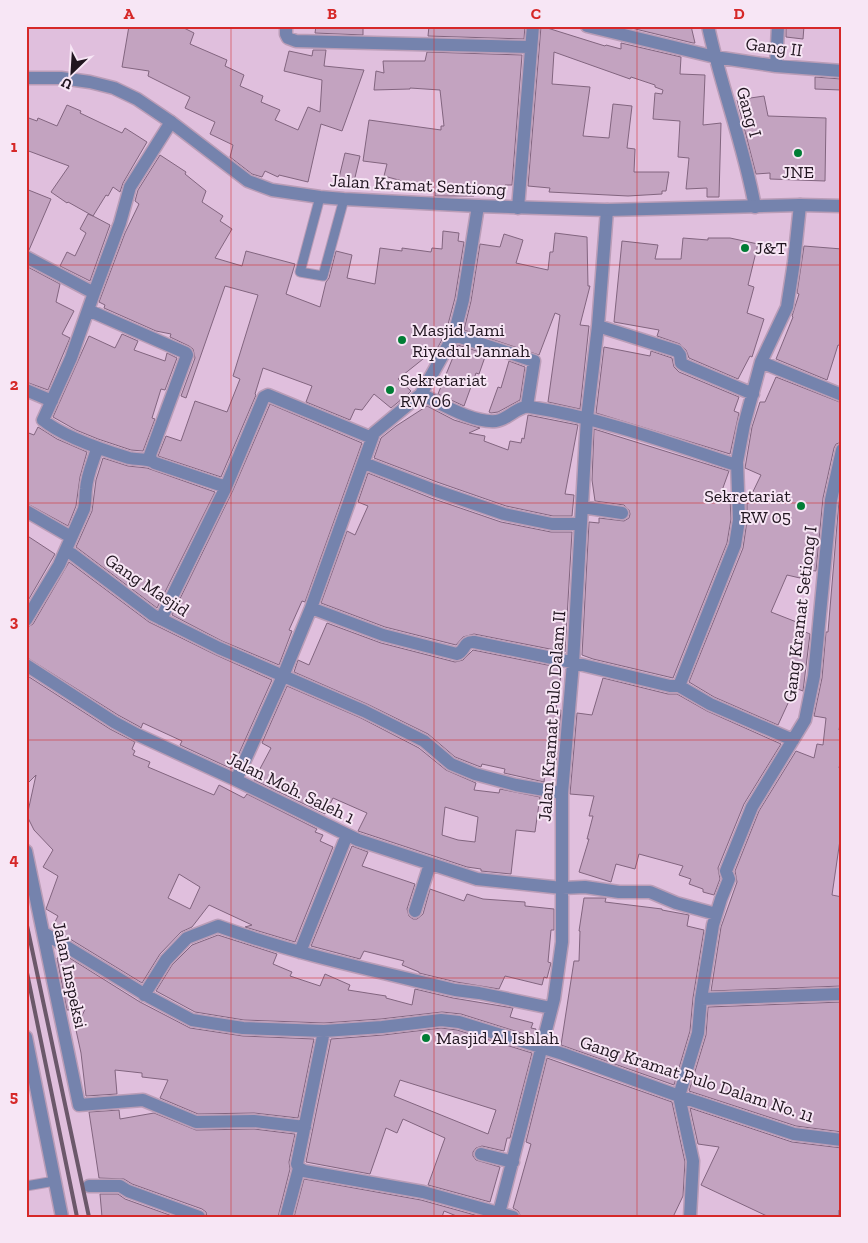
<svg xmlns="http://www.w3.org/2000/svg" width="868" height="1243" font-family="'Zilla Slab',serif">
	<rect width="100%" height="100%" fill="#e0bfdd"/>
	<path fill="#c3a3c0" stroke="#82657f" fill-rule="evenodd" d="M129 26H180L194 33 190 44 227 60 225 66 244 75 240 86 263 96 261 102 280 110 275 120 298 130 308 107 320 112 322 80 284 71 289 51 312 56 313 50H326L324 66 364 70 342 131 321 124 308 182 279 175 278 177 265 171 262 177 252 174 230 157 233 145 210 134 215 122 185 108 190 97 148 76 149 71 122 67Z
		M316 26H363V35L315 33Z
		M429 26H525L524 39 428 36Z
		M541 26 605 46 606 45 621 49V43L681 57 680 74 705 75 703 125 721 123 719 197H707V188L686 189 689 158 678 157 680 121 653 119 655 93 662 94 663 90 655 87V85L631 77 630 79 554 52 552 84 590 87 583 136 609 138 613 104 632 106 627 148 635 149 634 172H669L666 191H662V194L628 196 549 192 550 188 528 186Z
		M623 26H691L695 43H693Z
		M786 26H804L803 39 786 37Z
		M427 52 522 55 512 185H505V196L474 194V196H435V192L417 189V185L384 176 387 164 363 161 369 120 441 130V126H444L440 90 410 88V89L374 90 376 71 384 73 383 61H425Z
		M815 77 841 79V90L815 89Z
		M764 96 768 116 826 118 825 181 770 179V173L756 174 737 100Z
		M67 105 81 111 80 113 122 133 125 128 147 142 123 183 120 192 113 187 108 196 106 195 93 216 110 225 90 281 60 266 67 252 75 256 86 233 80 229 88 214 93 216 68 202 67 203 51 192 69 166 26 150V117L37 121 38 118 57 126Z
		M345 153 360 156 353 186 338 182Z
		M160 155 186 172 185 174 206 191 202 202 223 216 220 221 232 229 215 258 242 266 246 251 295 264 286 294 320 307 326 282 329 278 336 251 352 255 347 278 375 284 380 248 402 251V248L431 252 432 248 442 249 443 231 459 233 458 241 464 242 455 298 446 332 438 347 398 379 411 391 408 394 391 408 374 394 362 410 355 409 350 420 306 402 312 386 263 368 255 394 256 395 221 477 158 456 166 436 181 441 195 401 227 412 240 379 233 376 258 295 225 286 186 398 181 396 195 358 193 349 189 346 170 337 171 334 156 331 104 308 105 305 99 302 125 233 139 204 135 201 138 190Z
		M26 189 51 199 29 250 26 249Z
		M555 233 587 237 588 286H590L580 325 589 326 580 409 548 402 560 315 555 313 539 355 464 330 471 301 480 244 500 247 504 234 523 240 516 263 548 270 550 252H553Z
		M683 238 708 240V238H730L758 244 748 285 754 287 747 313 764 319 752 357 750 356 738 379 689 358 686 350 680 344 657 336 659 330 614 322 622 241 658 245 655 259H681Z
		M804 246 842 249V346L838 345 827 380 776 359 793 317 792 316 799 294 797 293Z
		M26 266 60 284 56 302 74 311 62 334 70 338 48 390 26 382Z
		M122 334 138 341 134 350 165 361 167 353 177 358 165 390 161 389 152 418 155 419 143 451 131 450 98 439 76 430 53 417 89 336 115 348Z
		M458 345 486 354 479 374 476 373 464 406 438 394Z
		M604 347 650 356 651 351 672 358 674 367 679 372 739 397 734 411 739 413 730 454 596 413Z
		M509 361 525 367 520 400 498 412 491 413 489 412 498 387 501 388Z
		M776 377 842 403V442L836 444 834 448 823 498 816 571 801 569 800 578 787 575 771 612 799 623 803 631 810 634 803 691 795 688 778 725 714 697 689 682 743 548 747 521V504L761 475 745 468 752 427 760 402H765Z
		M270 404 362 443 305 602 302 601 289 630 292 631 279 665 222 641 172 615 233 490Z
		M427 406 454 420 480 428 469 433 485 436 484 441 508 450 510 441 521 443 522 438 524 439 528 415 578 425 565 494 574 495 572 516H553L506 506 437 482 374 458 381 438 396 426Z
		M38 427 57 439 87 452 80 477 76 506 68 526 26 503V432L34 435Z
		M594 429 729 471 720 496 730 499 731 519 727 543 673 678 593 659 582 655 589 522 599 523V518L624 521 629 518 630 514 629 510 624 505 595 501 592 480Z
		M103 458 128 466 147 468 215 492 157 608 76 547 92 511 96 480Z
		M368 473 431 498 501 522 551 532H572L565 652 474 634 463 637 456 645 385 627 321 603 347 531 355 535 368 506 358 502Z
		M842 489V712L839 730H842V754L839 768 842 769V841L840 840 832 895 842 897 840 958 842 959V986L711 991 721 927 737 882 735 871 759 811 796 751 814 758 817 744 823 745 826 718 814 716 822 678 826 632H828L839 501Z
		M26 535 55 554 26 604Z
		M69 562 149 622 216 655 272 680 232 769 180 745 182 741 143 723 141 728 140 727 118 715 26 657V628L33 624Z
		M327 623 381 643 455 662 463 660 473 650 562 668 556 710H561L556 765 546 764 544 782 504 773 505 769 482 764 481 767 478 766 455 757 428 734 367 704 294 672 298 660 309 665Z
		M26 675 110 729 135 742 132 749 135 751 133 755 150 762 148 767 214 795 219 785 244 798 247 794 317 829 315 832 323 835 320 841 333 847 295 942 245 927 252 925 209 905 192 927 181 932 160 954 142 983 52 928 58 916 46 909 58 876 43 867 53 850 34 830 27 816 36 775 26 785ZM179 874 200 887 190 909 168 898Z
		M603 678 668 694H677L707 711 781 744 744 804 718 868 720 879 714 895 703 892V889L689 884 691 879 679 875 683 866 639 854 635 869 616 864 611 882 579 872 589 839H587L593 816H589L594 796 570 794 577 713 592 715Z
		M287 686 361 718 419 748 446 770 476 783 474 790 499 793 500 789 540 797 535 832 516 830 511 874 481 871V869L467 867 361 832 358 831 367 813 333 798 325 814 254 780 271 748 262 743ZM445 807 478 817 475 842 458 840 442 835Z
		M352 846 368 852 362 866 415 884 407 909 409 916 413 919H417L423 914 430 889 464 901 467 894 483 899 525 902V906L554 909V930H551L548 962 551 963 547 978 544 977 542 985 505 976 499 989 456 982 419 973V972L402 965 404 961 364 951 360 959 311 946Z
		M584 898H606L605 902 662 909V910L689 915 687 926 704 930 693 998 690 1031 674 1085 561 1045 574 961H579L580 931H579Z
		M218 935 277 954 273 964 292 972 290 976 320 986 325 974 350 985 348 990 386 996V998L412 1005 415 989 453 998 513 1008 510 1017 533 1023 531 1028 536 1029 534 1037 461 1014 442 1012 381 1019 324 1023 244 1020 195 1012 156 991 172 965 192 945Z
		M68 957 140 1002 190 1028 243 1036 314 1039 298 1118 254 1113 198 1114 160 1098 168 1080 142 1077V1073L115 1070 117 1094 86 1096 81 1053 76 1030 85 1009 67 1010 57 958Z
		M842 1002V1132L796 1126 689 1091 706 1035 708 1007Z
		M441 1028 457 1030 532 1053 510 1138H507L504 1151 482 1146 476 1148 473 1152V1156L476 1160 500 1167 490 1202 428 1185 445 1138 403 1119 397 1133 386 1128 370 1174 306 1162 331 1039 383 1035ZM400 1080 496 1110 488 1134 394 1096Z
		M547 1058 672 1102 685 1162 683 1196 673 1217H521L518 1211 513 1208 531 1144 526 1142Z
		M690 1108 792 1142 842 1148V1211L839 1210V1217H769L701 1185 719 1147 698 1144Z
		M119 1110 120 1119 154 1113 196 1130 254 1129 295 1134 289 1162 290 1169 278 1217H207L206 1212 202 1209 132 1184 124 1179 99 1178 89 1112Z
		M304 1179 421 1200 482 1217H459L444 1211 442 1217H294Z
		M100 1194H118L125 1199 175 1217H102Z"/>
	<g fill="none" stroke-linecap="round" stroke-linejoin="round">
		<defs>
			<path id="service" d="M320 197 300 272 323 276 344 199
				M26 1186 55 1181"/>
			<path id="minor" d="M286 26V34L288 38 296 41 530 47
				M587 26 715 57 776 66 842 71
				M708 26C721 87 744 145 755 207
				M776 66 778 26
				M171 122 130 187 120 223 94 293 71 358 43 420C63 437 103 450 129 458 138 460 148 458 155 463L226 487
				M518 208 533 26
				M26 257 94 293
				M88 310 186 353 187 355 150 455 151 460
				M598 326 677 351 680 355 681 363 684 365 753 394
				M454 335 534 361 527 406
				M761 362 842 395
				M26 390 52 401
				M421 394C442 404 472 423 496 421 508 420 518 405 530 407 600 418 666 442 733 464L737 462
				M364 463 434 490 504 514 552 524H581
				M582 507 622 513
				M26 511 71 537
				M66 551 72 554 153 615 219 648 364 711 424 741 451 764 475 774 516 785 562 793
				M311 608 383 635 457 654C465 652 463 641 474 642L562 660 670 686H679L710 704 793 740
				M161 619 226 487 264 397 268 395 372 438
				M26 620 59 565 84 509C86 501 85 496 86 489 87 475 93 462 97 449
				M26 665 114 722 136 734 236 780 358 840 477 879 562 888 585 887 619 892H650L676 903 716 914
				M679 686 735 545 739 520 737 462 744 425 761 362 787 307 794 262 800 205
				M236 780 283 676 311 608 374 433 421 394 454 335 463 300 478 206
				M26 851 79 1105 143 1100 196 1122 254 1121 305 1127
				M415 911 430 864
				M44 933 149 997 192 1020 243 1028 324 1031 382 1027 441 1020 459 1022 563 1054 679 1096 794 1134 842 1140
				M300 952 347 835
				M144 995 166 960 187 938 218 926C295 954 376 971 455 990L479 993 551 1008
				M701 999 842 994
				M481 1154 513 1162
				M299 1168 304 1171 423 1192 513 1217
				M299 1168 297 1164 324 1031
				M89 1186H120L128 1191 199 1217
				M286 1217 299 1168
				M498 1217 554 999 562 942V793L573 663 587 418 598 326 607 210
				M690 1217 693 1161 679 1096 698 1033 701 999 713 925 721 899 729 879 726 871 752 807 805 720 814 676 831 500 842 450"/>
			<path id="tertiary" d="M26 78H61L90 82 114 88 137 99 171 122 248 181 272 190 320 197 344 199 478 206 607 210 800 205 842 206
				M26 1037 62 1217"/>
		</defs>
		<use href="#service" stroke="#ba9db7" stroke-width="11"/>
		<use href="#minor" stroke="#ba9db7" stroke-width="15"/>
		<use href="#tertiary" stroke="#ba9db7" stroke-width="15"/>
		<use href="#service" stroke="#7583ad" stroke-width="9"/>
		<use href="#minor" stroke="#7583ad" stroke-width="12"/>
		<use href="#tertiary" stroke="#7583ad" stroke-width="12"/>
		<path stroke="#6b586a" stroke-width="4" d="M26 921 89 1217
			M26 968 77 1217"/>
	</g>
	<path fill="none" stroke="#d62828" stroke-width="1" stroke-opacity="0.55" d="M231 26V1217M434 26V1217M637 26V1217M26 265H842M26 503H842M26 740H842M26 978H842"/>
	<g fill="#007d35" stroke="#f7e6f5" stroke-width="2">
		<circle cx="798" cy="153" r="5"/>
		<circle cx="745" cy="248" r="5"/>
		<circle cx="402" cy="340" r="5"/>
		<circle cx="390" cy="390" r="5"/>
		<circle cx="801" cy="506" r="5"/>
		<circle cx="426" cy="1038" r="5"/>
	</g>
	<g text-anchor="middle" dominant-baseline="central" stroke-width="4" stroke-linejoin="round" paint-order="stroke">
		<g font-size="18" fill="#20151f" stroke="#f7e6f5">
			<text transform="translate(774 47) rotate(7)">Gang II</text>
			<text transform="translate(749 112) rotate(74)">Gang I</text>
			<text transform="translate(418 185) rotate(3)">Jalan Kramat Sentiong</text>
			<text transform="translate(147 585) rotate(34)">Gang Masjid</text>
			<text transform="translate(800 614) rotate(-83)">Gang Kramat Setiong I</text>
			<text transform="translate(552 716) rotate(-86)">Jalan Kramat Pulo Dalam II</text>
			<text transform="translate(291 788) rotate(26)">Jalan Moh. Saleh 1</text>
			<text transform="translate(70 975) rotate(78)">Jalan Inspeksi</text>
			<text transform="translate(697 1079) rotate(18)">Gang Kramat Pulo Dalam No. 11</text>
		</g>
		<g font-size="18" fill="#20151f" stroke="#f7e6f5" text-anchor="start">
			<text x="798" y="172" text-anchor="middle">JNE</text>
			<text x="755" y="248">J&amp;T</text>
			<text x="412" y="330">Masjid Jami<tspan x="412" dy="21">Riyadul Jannah</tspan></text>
			<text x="400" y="380">Sekretariat<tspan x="400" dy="21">RW 06</tspan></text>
			<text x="791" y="496" text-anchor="end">Sekretariat<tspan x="791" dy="21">RW 05</tspan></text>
			<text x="436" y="1038">Masjid Al Ishlah</text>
		</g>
	</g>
	<rect width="868" height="1243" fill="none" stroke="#f7e6f5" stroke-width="55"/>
	<g transform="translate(72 72) rotate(205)" stroke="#f7e6f5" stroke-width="4" paint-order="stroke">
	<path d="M0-4L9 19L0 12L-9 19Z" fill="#20151f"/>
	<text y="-8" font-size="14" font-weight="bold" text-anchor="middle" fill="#20151f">U</text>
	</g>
	<rect x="28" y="28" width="812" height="1188" fill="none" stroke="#d62828" stroke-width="2"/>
	<g font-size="16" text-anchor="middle" font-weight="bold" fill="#d62828">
		<text x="129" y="19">A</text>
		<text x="332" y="19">B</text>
		<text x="536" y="19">C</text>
		<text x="739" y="19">D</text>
		<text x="14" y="152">1</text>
		<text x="14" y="390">2</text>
		<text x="14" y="627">3</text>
		<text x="14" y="865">4</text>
		<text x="14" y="1102">5</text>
	</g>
</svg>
